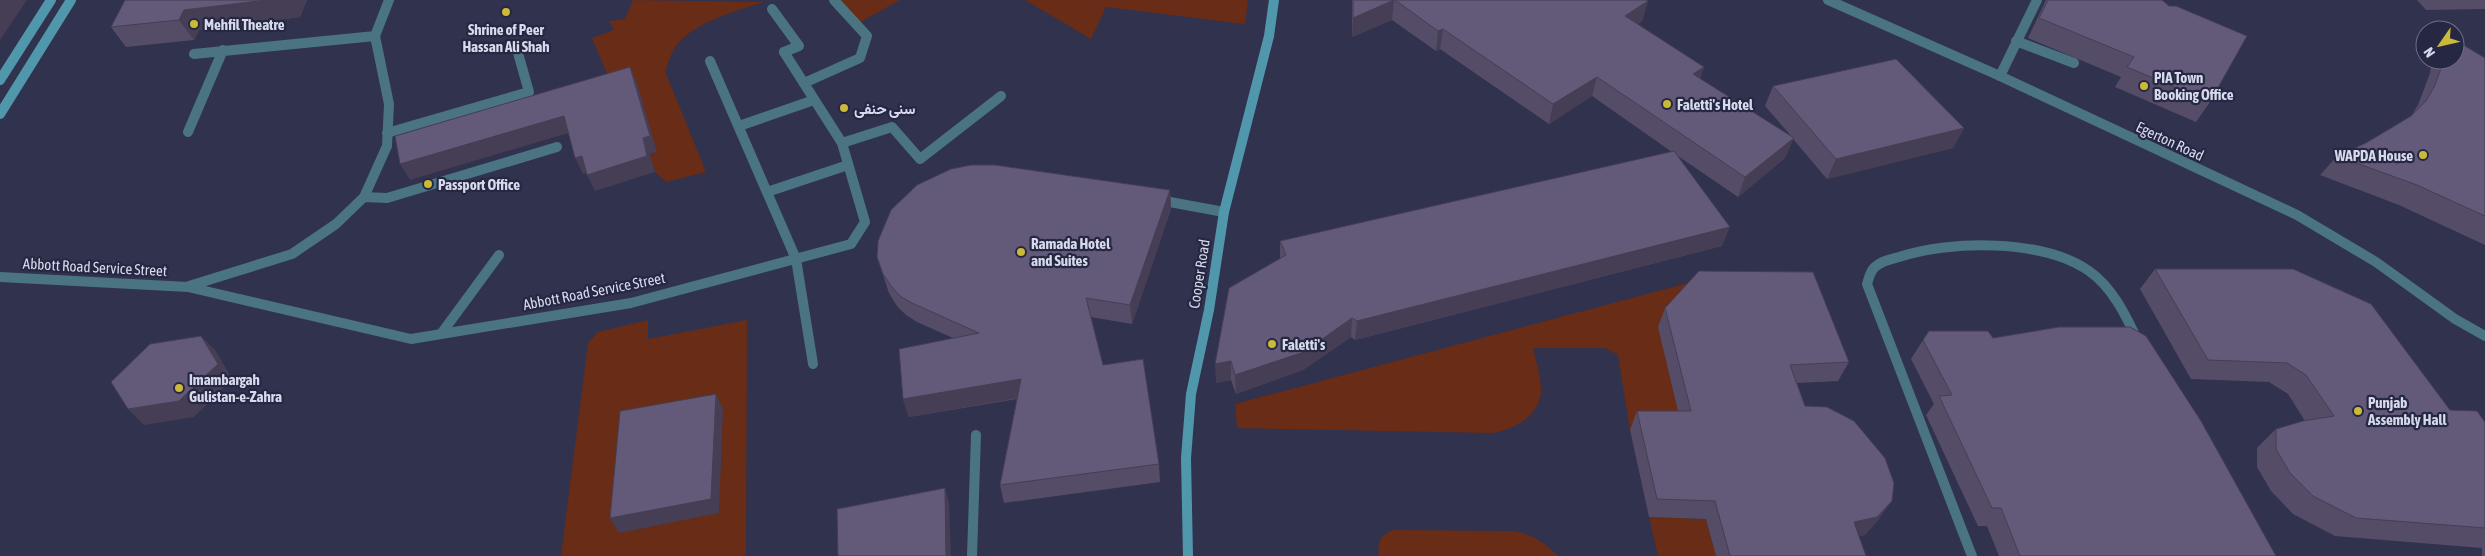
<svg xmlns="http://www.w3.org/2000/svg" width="2485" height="556" font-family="'Asap Condensed',Vazirmatn,sans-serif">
	<rect width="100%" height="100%" fill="#30324e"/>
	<path fill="#692c16" d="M633 0 764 2C736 11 690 23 674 49 670 56 668 64 665 71L706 172 666 182 655 172 650 154 657 152 609 78 592 38 614 30 609 21 625 19Z
		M834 0H900L857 24Z
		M1025 0H1248L1245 24 1106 7 1091 39Z
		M1688 283 1683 430H1630L1618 355 1605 348H1533C1536 361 1540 374 1541 387 1542 415 1516 429 1492 433L1237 428 1235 404Z
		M648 320V339L747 320 746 556H561L588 343 598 332Z
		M1649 517 1706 519 1716 556H1658Z
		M1394 530 1513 531C1532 534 1545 543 1558 556H1379C1377 542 1380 534 1394 530Z"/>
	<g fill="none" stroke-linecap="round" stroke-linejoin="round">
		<path stroke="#4a7481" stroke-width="10" d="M772 9 799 46 784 52
			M2016 41 2074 63
			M710 61 796 259 813 364
			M2000 76 2037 0
			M804 83 860 58 867 36 834 0
			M739 126 814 100
			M842 143 892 127 920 159 1001 96
			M767 192 848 165
			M441 334 499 255
			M972 556 976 435"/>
		<path stroke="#4a7481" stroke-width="10" d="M1972 556 1867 284C1869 278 1870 271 1875 267 1881 261 1891 259 1899 257 1951 240 2043 239 2089 271 2112 287 2125 314 2137 339"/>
		<path stroke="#4a7481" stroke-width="10" d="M194 54 375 36
			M188 132 223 50
			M387 133 529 92 518 53
			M364 197 387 198 557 147
			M1159 200 1224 212
			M0 277 188 287 411 339 631 303 851 244 865 222 842 143 784 52
			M189 286 292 254 336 224 364 197 387 146 389 104 375 36 389 0"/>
		<path stroke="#4a7481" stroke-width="10" d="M1828 0 2000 76 2297 215 2376 262 2455 319 2485 336"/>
		<path stroke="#5197ac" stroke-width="10" d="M0 80 51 0
			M0 114 71 0
			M1188 556 1186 458 1191 394 1209 310 1224 212 1269 36 1274 0"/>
	</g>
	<path fill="#554d67" d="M125 0H307L300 17 199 30 194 40 126 47 111 27Z
		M1352 0H1646L1648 1 1642 21 1638 24 1704 67 1700 79 1792 137 1765 106 1773 86 1964 128 1953 148 1827 179 1793 139 1785 158 1738 197 1678 156 1722 246 1355 340 1351 337 1303 370 1236 394 1231 380 1216 383 1280 259V241L1672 152 1592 96 1549 124 1440 49 1436 51 1392 20 1352 37Z
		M2046 0H2162L2210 102 2196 122 2115 87 2121 77 2028 38Z
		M2417 0H2485V9L2426 10Z
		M2485 58V245L2399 205 2320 175 2337 156 2366 143 2411 116 2418 105 2430 73 2432 60H2455Z
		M1170 190 1171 209 1132 324 1091 317 1103 365 1159 464 1160 482 1004 503 1000 485 1017 399 909 417 903 399 953 338 917 322 906 315 897 306 889 293 877 257Z
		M2155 269 2450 410 2485 422V556H2482V548L2335 536 2293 514 2271 491 2257 467V448L2276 429 2305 421 2288 394 2269 382 2191 379 2140 289Z
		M1665 308 1849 362 1838 381 1797 383 1805 406 1879 519 1865 535 1859 536 1866 556H1716L1706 519 1649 517 1630 430 1637 411H1678L1658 327Z
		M1993 338 2276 556H1999L1987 526H1978L1926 415 1934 404 1911 359 1923 340Z"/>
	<path fill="#453e54" d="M0 0H27L0 40Z
		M267 0H307L300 17 199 30 194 40 179 20 184 10Z
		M1394 0 1392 20 1352 37 1353 18Z
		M1648 1 1642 21 1620 36 1625 16Z
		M1443 29 1440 49 1436 51 1438 31Z
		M630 67 637 83 657 152 650 154 655 172 595 191 587 175 643 138Z
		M1704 67 1697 87 1693 74Z
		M1597 77 1592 96 1549 124 1553 104Z
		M564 116 572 132 410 180 400 164Z
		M1964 128 1953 148 1827 179 1836 159Z
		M1794 138 1785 158 1738 197 1745 177Z
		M582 156 590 172 583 174 575 158Z
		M1170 190 1171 209 1132 324 1130 305Z
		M1730 227 1722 246 1355 340 1357 321Z
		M1352 318 1351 337 1303 370 1236 394 1235 375Z
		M201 336 216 351 232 379 194 417 144 425 128 409Z
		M1231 361V380L1216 383 1215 364Z
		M1021 379 1024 397 909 417 903 399Z
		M716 394 723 409 719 513 619 533 610 518Z
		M945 488 949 503 951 556H946Z
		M1892 501 1879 519 1865 535 1842 540 1854 522Z"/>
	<path fill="#635978" stroke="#453e54" d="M125 0H267L184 10 179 20 111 27Z
		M1353 0H1394L1353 18Z
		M1395 0H1646L1648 1 1625 16 1704 67 1693 74 1794 138 1745 177 1597 77 1553 104 1443 29 1438 31Z
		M2048 0H2162L2169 6H2176L2247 36 2210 102 2127 67 2134 57 2039 18Z
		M2455 40 2485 58V216L2417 185 2337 156 2366 143 2411 116 2426 101 2435 85 2444 60H2455Z
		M1896 59 1964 128 1836 159 1773 86Z
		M630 67 650 136 643 138 647 156 587 175 582 156 575 158 564 116 400 164 395 136Z
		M1674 151 1730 227 1357 321 1352 318 1304 352 1235 375 1231 361 1215 364 1229 288 1286 255 1280 241Z
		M971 165H995L1170 190 1130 305 1086 298 1103 365 1143 359 1159 464 1000 485 1021 379 903 399 899 349 979 333 912 303 900 296 892 287 883 274 877 257 878 241 891 210 917 185 951 169Z
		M2155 269H2293L2371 304 2450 410 2477 411 2485 422V528L2356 518 2313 496 2290 473 2276 449V429L2303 421 2334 416 2306 375 2287 363 2208 360Z
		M1699 271 1813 272 1849 362 1790 365 1805 406 1827 407 1854 421 1885 458 1894 483 1892 501 1877 517 1854 522 1866 556H1730L1715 501 1657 499 1637 411H1691L1665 308Z
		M2059 327H2130L2146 336 2201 421 2276 556H2020L2001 508H1992L1939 396 1952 395 1923 340 1929 331H1988L1993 338Z
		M201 336 218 364 179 401 128 409 111 382 150 344Z
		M716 394 711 499 610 518 620 411Z
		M945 488 946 556H838L837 509Z"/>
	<g fill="#cdb938" stroke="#262843" stroke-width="2">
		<circle cx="506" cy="12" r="5"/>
		<circle cx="194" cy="24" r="5"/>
		<circle cx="2144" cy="86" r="5"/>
		<circle cx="1667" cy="104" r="5"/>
		<circle cx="844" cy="108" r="5"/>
		<circle cx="2423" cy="155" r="5"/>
		<circle cx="428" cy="184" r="5"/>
		<circle cx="1021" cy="252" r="5"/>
		<circle cx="1272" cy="344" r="5"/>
		<circle cx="179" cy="388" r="5"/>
		<circle cx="2358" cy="411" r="5"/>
	</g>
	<g text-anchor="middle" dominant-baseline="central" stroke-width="4.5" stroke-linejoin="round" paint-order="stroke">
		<g font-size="15" font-weight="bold" fill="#d7daec" stroke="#262843" text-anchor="start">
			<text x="204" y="24">Mehfil Theatre</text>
			<text x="506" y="29" text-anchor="middle">Shrine of Peer<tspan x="506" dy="17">Hassan Ali Shah</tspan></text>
			<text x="2154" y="77">PIA Town<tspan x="2154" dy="17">Booking Office</tspan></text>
			<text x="1677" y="104">Faletti's Hotel</text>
			<text x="854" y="108">سنی حنفی</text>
			<text x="2413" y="155" text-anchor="end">WAPDA House</text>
			<text x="438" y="184">Passport Office</text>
			<text x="1031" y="243">Ramada Hotel<tspan x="1031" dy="17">and Suites</tspan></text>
			<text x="1282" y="344">Faletti's</text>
			<text x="189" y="379">Imambargah<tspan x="189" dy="17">Gulistan-e-Zahra</tspan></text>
			<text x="2368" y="402">Punjab<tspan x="2368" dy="17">Assembly Hall</tspan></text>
		</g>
		<g font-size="15" fill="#d7daec" stroke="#262843">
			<text transform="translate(2170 141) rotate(25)">Egerton Road</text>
			<text transform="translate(95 267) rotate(3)">Abbott Road Service Street</text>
			<text transform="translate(1199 274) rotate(-81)">Cooper Road</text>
			<text transform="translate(594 291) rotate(-11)">Abbott Road Service Street</text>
		</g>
	</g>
	<g transform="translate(2440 45) rotate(236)"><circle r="24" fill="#262843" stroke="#6d6f87"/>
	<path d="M0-4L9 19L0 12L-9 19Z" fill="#cdb938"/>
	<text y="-8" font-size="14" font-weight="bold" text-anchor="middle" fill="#d7daec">N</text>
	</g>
</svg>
